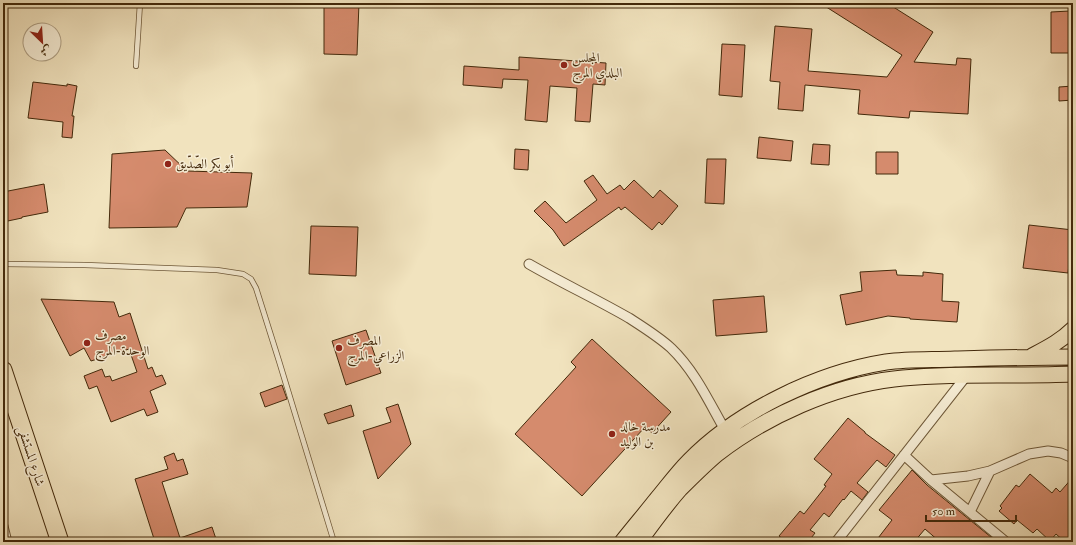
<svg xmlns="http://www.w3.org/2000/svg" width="1076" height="545" font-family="'IM FELL Double Pica',Amiri,serif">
	<rect width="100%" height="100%" fill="#f1e3be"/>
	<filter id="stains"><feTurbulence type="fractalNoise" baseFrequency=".005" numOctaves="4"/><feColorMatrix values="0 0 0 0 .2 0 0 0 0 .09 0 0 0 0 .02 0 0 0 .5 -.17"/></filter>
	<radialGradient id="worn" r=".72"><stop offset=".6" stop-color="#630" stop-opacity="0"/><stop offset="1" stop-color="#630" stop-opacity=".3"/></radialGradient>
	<path fill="#d58b6d" stroke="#43290b" d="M324 3H359L357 55 324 54Z
		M820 3H887L933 32 914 62 956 65 957 58 971 59 968 114 910 111 909 118 858 114 860 90 805 85 803 111 778 109 780 82 770 81 775 26 812 29 808 71 887 77 902 55Z
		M1070 11V53H1051V12Z
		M722 44 745 45 742 97 719 95Z
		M519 57 606 63 605 85 593 84 590 122 575 121 577 88 550 86 547 122 525 120 528 80 503 79 502 88 463 85 464 66 519 70Z
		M33 82 67 86V84L77 86 72 116H74L72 138 62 137 63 122 28 118Z
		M1073 86V100L1059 101V87Z
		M759 137 793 141 791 161 757 158Z
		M813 144 830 145 829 165 811 164Z
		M515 149 529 150 528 170 514 169Z
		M165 150 187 171 252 173 247 207 186 208 177 227 109 228 112 154Z
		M876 152H898V174H876Z
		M707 159H726L724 204 705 203Z
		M593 175 607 194 620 185 624 190 634 180 653 198 660 190 678 206 662 225 659 222 652 230 625 207 621 210 619 207 564 246 553 230 534 211 545 201 566 223 597 200 584 181Z
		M44 184 48 212 22 217V218L3 222V192Z
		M1029 225 1073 230 1068 273 1023 268Z
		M311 226 358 227 356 276 309 274Z
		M896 270 897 275 923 276V272L943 274 942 301 959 302 957 322 910 319V318L888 316 846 325 840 295 862 291 860 272Z
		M764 296 767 332 716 336 713 300Z
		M41 299 114 302 119 317 130 313 148 369 152 367 156 377 162 375 166 384 150 391 158 412 147 416 144 409 111 422 97 386 89 389 84 376 102 369 105 377 110 376 112 381 137 372 129 349 91 361 84 348 70 356Z
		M366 330 381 373 346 385 332 341Z
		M592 339 671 412 652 433 645 427 582 496 515 434 576 367 571 362Z
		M282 385 287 399 265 407 260 393Z
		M398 404 411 444 378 479 363 431 391 422 386 408Z
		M351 405 354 416 328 424 324 414Z
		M848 418 865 432V433L895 455 886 467 877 460 857 483 868 492 862 500 851 491 844 500 843 499 829 517 824 513 810 530 815 533 808 542H787L779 536 800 511 804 514 826 486 824 485 832 474 814 459Z
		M174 453 177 461 183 459 188 474 162 482 180 538 212 527 217 542H155L135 479 168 469 164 457Z
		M912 470 927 485 997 542H940L925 529 914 542H875L892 520 879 510Z
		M1030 474 1052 493 1056 488 1060 492 1073 477V542H1065L1056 534 1050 541 1037 529 1033 533 1017 520 1014 524 999 511 1002 508 1000 506 1016 485 1019 487Z"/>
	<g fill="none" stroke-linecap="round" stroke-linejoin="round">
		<defs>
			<path id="lane" d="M136 66 140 3
				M3 264 85 265 217 270 243 274 251 279 256 288 279 361 334 542"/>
			<path id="street" d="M529 264C562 283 596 299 629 318 643 327 659 337 671 348 695 371 709 402 725 430
				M904 455 931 480 1006 542
				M931 480 968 476 990 471 1029 454 1048 451 1061 453 1073 458
				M970 512 990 471
				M3 526 7 542
				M836 542 967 375"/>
			<path id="primary" d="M1032 356C1047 348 1061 341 1073 329
				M622 542C633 528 645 514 656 500 667 487 677 473 689 461 738 411 817 373 886 362 909 359 932 360 955 359 995 358 1034 357 1073 357
				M639 542C652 524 665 506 680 489 692 477 704 465 717 454 766 416 833 386 894 379 928 375 963 375 997 375 1022 375 1048 375 1073 374"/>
			<path id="highway" d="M3 370 60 542"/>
		</defs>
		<use href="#lane" stroke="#6e5838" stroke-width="6"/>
		<use href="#street" stroke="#6e5838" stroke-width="11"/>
		<use href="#primary" stroke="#43290b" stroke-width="17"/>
		<use href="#highway" stroke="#43290b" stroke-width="19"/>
		<use href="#lane" stroke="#f6edd5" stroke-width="4.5"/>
		<use href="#street" stroke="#f6edd5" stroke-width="9"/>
		<use href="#primary" stroke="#f1e3be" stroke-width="15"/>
		<use href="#highway" stroke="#f1e3be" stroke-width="17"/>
	</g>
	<g fill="#8f2418" stroke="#f6edd5" stroke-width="1.5">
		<circle cx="564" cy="65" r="4"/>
		<circle cx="168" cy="164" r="4"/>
		<circle cx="87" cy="343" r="4"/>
		<circle cx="339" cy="348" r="4"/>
		<circle cx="612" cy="434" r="4"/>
	</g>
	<g text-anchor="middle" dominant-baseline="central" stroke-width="3" stroke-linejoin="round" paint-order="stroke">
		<g font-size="13" fill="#43290b" stroke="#f6edd5" text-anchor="start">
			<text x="572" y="58">المجلس<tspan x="572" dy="15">البلدي المرج</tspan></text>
			<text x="176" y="164">أبو بكر الصّدّيق</text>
			<text x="95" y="336">مصرف<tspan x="95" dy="15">الوحدة-المرج</tspan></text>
			<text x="347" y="341">المصرف<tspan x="347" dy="15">الزراعي-المرج</tspan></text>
			<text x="620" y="427">مدرسة خالد<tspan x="620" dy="15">بن الوليد</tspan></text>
		</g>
		<g font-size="13" fill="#43290b" stroke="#f6edd5">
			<text transform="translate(31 456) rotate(72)">شارع المستشفى</text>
		</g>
	</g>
	<rect width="1076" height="545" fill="none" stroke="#f1e3be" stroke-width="16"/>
	<rect x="4" y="4" width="1068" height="537" fill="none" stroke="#43290b" stroke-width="2"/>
	<rect x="8" y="8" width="1060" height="529" fill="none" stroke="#43290b"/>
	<g transform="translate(42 42) rotate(155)"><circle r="19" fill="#f6edd5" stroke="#ae9f84"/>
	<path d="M0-3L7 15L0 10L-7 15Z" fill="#8f2418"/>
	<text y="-6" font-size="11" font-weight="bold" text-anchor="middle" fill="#43290b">ش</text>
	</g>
	<path d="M926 515v6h90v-6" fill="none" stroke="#43290b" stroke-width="2"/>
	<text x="932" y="515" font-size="12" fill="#43290b" stroke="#f6edd5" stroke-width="3" paint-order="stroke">50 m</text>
	<rect width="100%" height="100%" filter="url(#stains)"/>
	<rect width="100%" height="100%" fill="url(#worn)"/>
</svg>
